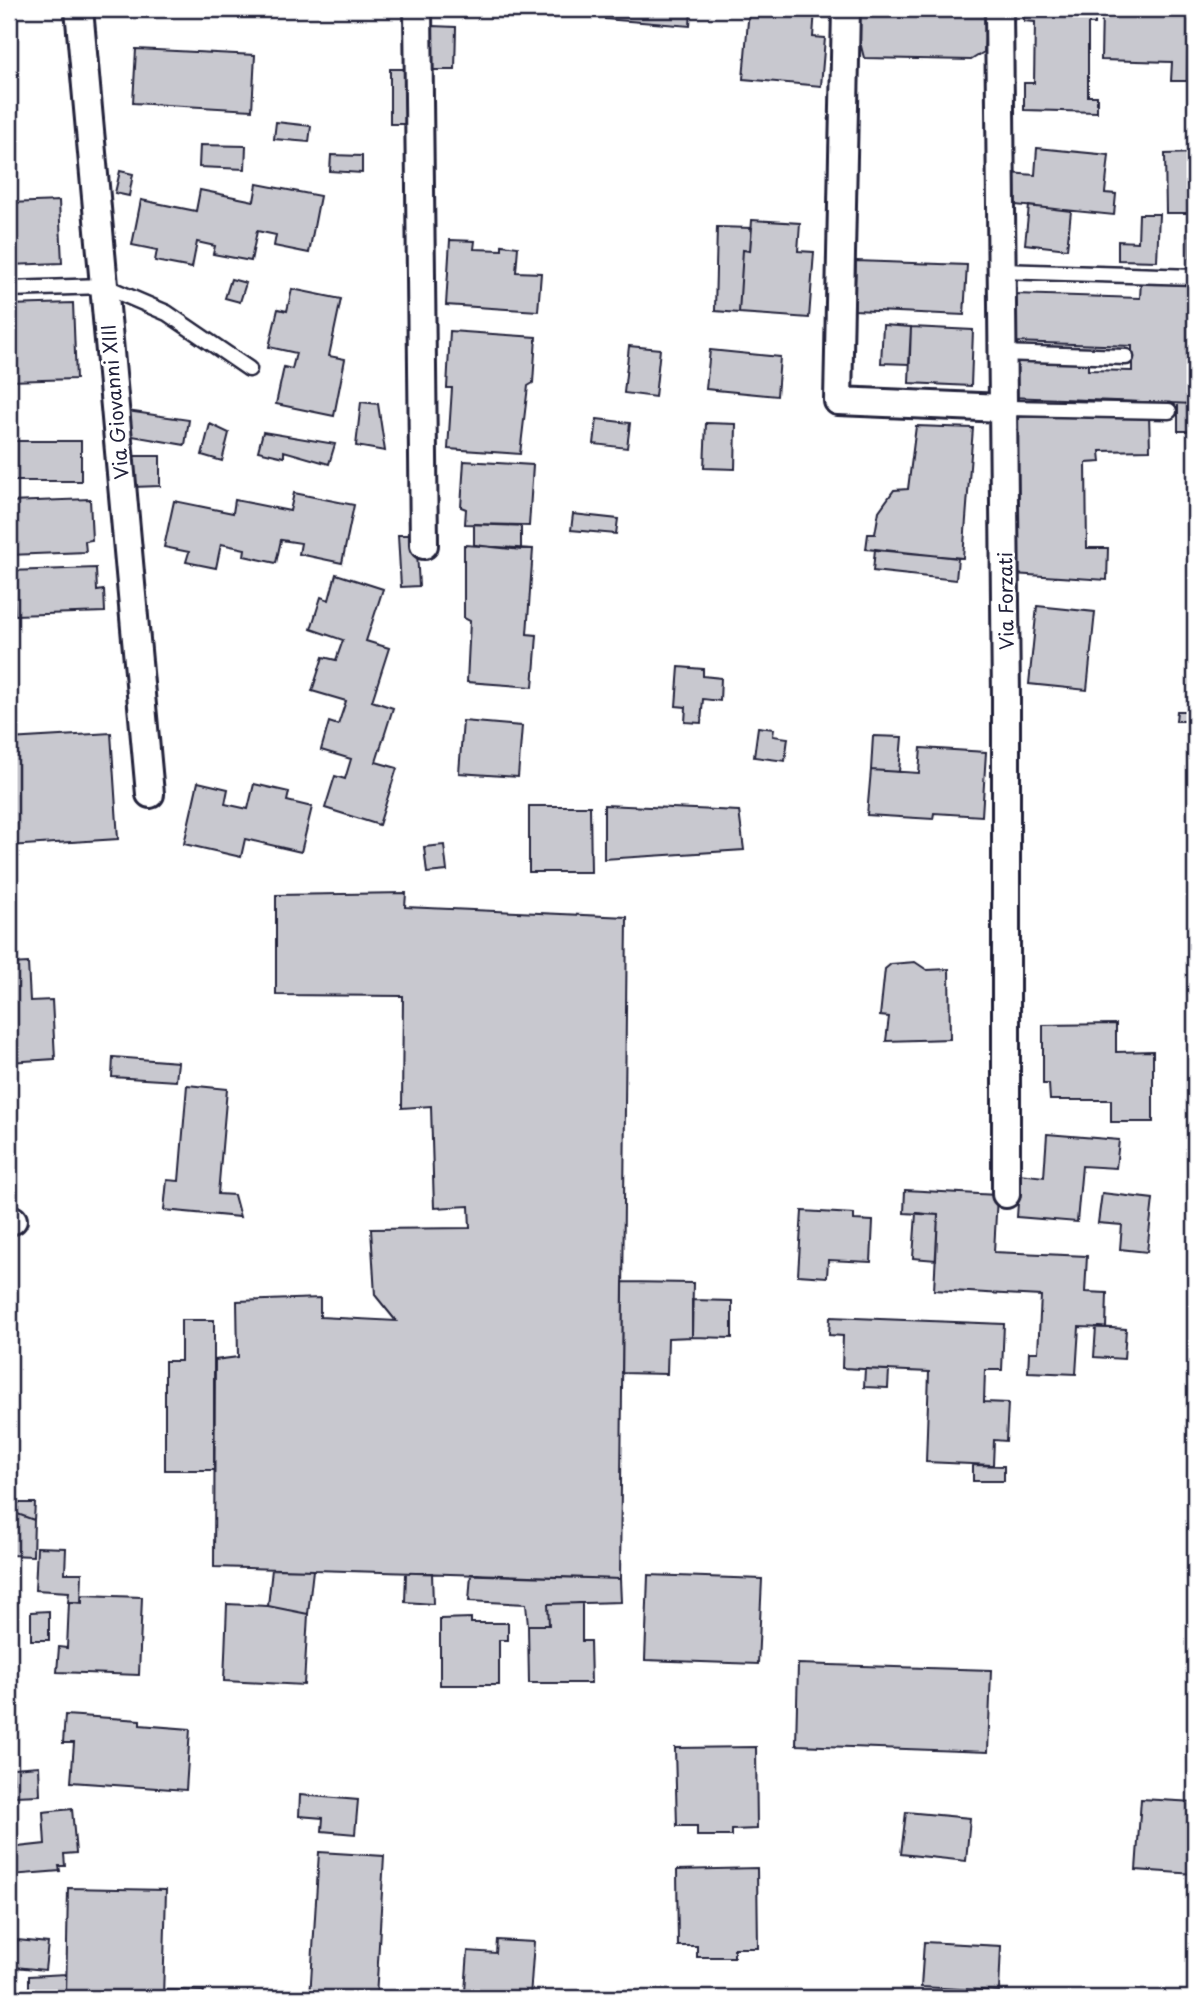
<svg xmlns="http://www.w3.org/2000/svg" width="1204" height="2007" font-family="'Playpen Sans',sans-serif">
	<rect width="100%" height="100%" fill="#fff"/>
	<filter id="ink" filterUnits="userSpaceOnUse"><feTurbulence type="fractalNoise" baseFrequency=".0143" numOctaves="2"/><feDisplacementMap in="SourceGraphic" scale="14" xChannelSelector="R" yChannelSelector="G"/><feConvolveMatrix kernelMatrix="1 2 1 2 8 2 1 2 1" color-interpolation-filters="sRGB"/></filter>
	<g filter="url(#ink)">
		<path fill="#c8c8cf" stroke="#22223b" stroke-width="2" d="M605 9H691L690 26 605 19Z
			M749 9H815L813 37 825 38 821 86 743 79Z
			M853 9H987L984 52 971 60 864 58 861 46H851Z
			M1024 9H1095V24H1088V96H1097V112L1024 110V83H1034L1035 22 1024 21Z
			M1102 9H1195V48H1188L1187 81H1171L1172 62 1101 60Z
			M432 26 456 27 455 70H431Z
			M136 49 255 55 252 110 133 103Z
			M390 69H409V124H390Z
			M276 122 311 126 309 142 274 139Z
			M200 145 246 146 245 169 199 167Z
			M1037 148 1109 155 1105 193 1116 194 1114 215 1005 204 1008 173 1035 175Z
			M1195 153V265H1190L1189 213H1166L1165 154Z
			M331 155 362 156V173L330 171Z
			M120 171 133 174 129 196 115 193Z
			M257 184 320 196 309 253 274 246 276 235 257 231 251 261 213 254 215 246 197 242 192 268 155 261 157 250 132 245 141 200 196 211 200 190 254 201Z
			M59 201 62 263 9 265V203Z
			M1029 206 1071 211 1067 249 1025 244Z
			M1139 214H1159L1157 261 1118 260V241L1138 242Z
			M752 220 800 223 798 251 814 252 809 318 739 313 743 250 750 251Z
			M717 227 752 228 750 251 743 250 739 313 715 311Z
			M450 240 475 241 474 249 502 250V245L518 247 516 272 541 273 538 311 446 305Z
			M856 261 967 265 964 315 854 310Z
			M231 279 246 283 240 302 225 298Z
			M1141 281 1195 283V404L1007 397 1009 358 1088 360V370L1132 371V346L1013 342 1015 294 1140 298Z
			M292 289 341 299 329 356 345 359 334 416 276 404 284 367 292 369 296 353 269 347 278 309 287 311Z
			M73 303 76 379 9 381V305Z
			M883 325 911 327 909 364 881 363Z
			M911 327 973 330 971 386 909 383Z
			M450 331 536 337 533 383 528 386 520 454 448 449 452 388H447Z
			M629 346 660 349 655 397 624 393Z
			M710 350 780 357 777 396 706 389Z
			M361 402 378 404 385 451 356 446Z
			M1178 404H1195V431H1178Z
			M127 411 189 420 185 445 132 436Z
			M1149 414 1150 450 1100 451 1101 462 1086 463 1087 548H1108L1107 580 1013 574 1010 417Z
			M597 419 630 423 627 448 594 444Z
			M706 423 736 424 735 469 704 468Z
			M210 424 229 433 222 461 202 455Z
			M916 426 973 428 963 558 866 549 868 534H875L879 511 894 490 908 489Z
			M263 432 335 444 329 464 284 451V457L258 451Z
			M9 441H81V481H9Z
			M133 456H160V486L133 487Z
			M464 461 533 465 529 526 465 524 466 509 461 507Z
			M294 493 354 505 342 563 299 554 301 543 281 540 276 563 244 556 245 549 221 544 216 568 186 562 189 552 164 547 174 501 233 513 235 500 290 511Z
			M90 499 92 540 85 541 86 552 9 555V502Z
			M573 514 618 519 616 534 571 530Z
			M474 524 521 525V550L474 545Z
			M398 535H416L419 586 401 587Z
			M464 545 533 549 527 634 537 635 533 687 467 682 470 621 464 618Z
			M875 549 958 558 956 580 873 571Z
			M96 568 97 591 104 590 105 612 15 615 14 592H9V571Z
			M336 574 383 589 366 641 389 648 372 701 393 708 376 762 397 768 379 825 325 808 335 776 345 779 351 759 321 750 329 722 338 725 346 701 312 691 323 657 336 660 343 640 311 629 321 597 329 600Z
			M1037 606 1095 612 1087 690 1029 684Z
			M679 667 703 669V676L721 678 720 701 703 699 701 723 685 722 686 707 676 706Z
			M1177 711H1195V741L1187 740V721H1176Z
			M463 721 522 726 518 777 459 773Z
			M758 727 774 729 773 736 788 738 785 761 754 757Z
			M111 733 118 839 9 846V739Z
			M873 736 902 737 899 772 871 770Z
			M921 748 986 752 982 816 934 813 933 819 867 815 871 770 919 773Z
			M198 782 228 789 225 804 248 809 254 784 289 792 287 801 312 807 301 852 245 839 241 857 184 844Z
			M604 805 739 811 744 850 604 859Z
			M529 806H590L591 872H529Z
			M444 845 447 871 427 873 424 847Z
			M406 893 405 907 627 917 620 1579 214 1567 215 1360 238 1357 237 1301 320 1298V1317L396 1321 375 1295 371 1229 470 1228 469 1206 434 1208 431 1106 402 1108 403 996 276 995V895Z
			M915 962 927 970 949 969 950 1039 886 1041 889 1017 880 1016 885 969 891 964Z
			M28 963 30 1001 52 1000 55 1059 9 1062V964Z
			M1116 1024V1052L1153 1051V1122H1111V1100H1050L1049 1084H1043V1025Z
			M113 1057 178 1062 176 1081 112 1077Z
			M187 1085 227 1089 218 1194 234 1195 240 1217 164 1210 167 1180 179 1181Z
			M1047 1134 1119 1140 1116 1168 1082 1166 1077 1222 1017 1217 1020 1174 1044 1177Z
			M905 1190 997 1195 994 1252 1087 1256 1085 1292 1107 1293 1106 1328 1079 1327 1076 1374 1028 1372 1029 1352H1038L1041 1296 934 1290 938 1215 904 1213Z
			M1102 1193 1153 1199 1147 1252 1120 1249 1122 1225 1098 1223Z
			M802 1211 854 1214V1220L873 1221 871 1262 828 1260 827 1277 798 1275Z
			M916 1213 938 1215 936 1260 913 1258Z
			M623 1282 693 1283 692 1337 668 1338 667 1374 622 1373Z
			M692 1300 732 1301V1338L692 1337Z
			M830 1317 1004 1324 1002 1370H985L984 1402 1008 1403 1006 1441 994 1440 993 1465 926 1462 929 1372 842 1368 843 1336 829 1335Z
			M181 1320H214V1470H165V1361H181Z
			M1096 1327 1126 1329 1124 1359 1094 1357Z
			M865 1369 889 1370 888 1388 864 1387Z
			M973 1465 1004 1466V1481H973Z
			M12 1503H35L34 1520 12 1512Z
			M12 1512 34 1520 33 1556 10 1555Z
			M37 1547 66 1548 65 1573H82L81 1602H68L69 1592 35 1590Z
			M272 1569 313 1570 308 1614 268 1606Z
			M406 1573H432L433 1604 405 1602Z
			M471 1574 620 1579 621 1602 548 1604 549 1625H528L526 1604 469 1601Z
			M648 1575 762 1579 758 1664 645 1660Z
			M82 1595 142 1597 139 1675 57 1672 59 1647 67 1648 69 1602 82 1603Z
			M582 1603V1641H590L591 1683H529L528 1625H549L548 1604Z
			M227 1604 268 1606 308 1614 304 1685 224 1681Z
			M49 1611V1640H31V1612Z
			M471 1618V1623H508V1640H499V1685H440V1619Z
			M798 1664 991 1670 988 1752 796 1745Z
			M65 1715 140 1720V1725L190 1729 186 1790 71 1782 74 1743H63Z
			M756 1747 757 1829 732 1830V1836H697V1826H677L675 1748Z
			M39 1766 40 1795 14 1796 13 1768Z
			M300 1795 358 1800 355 1834 322 1831 323 1818 299 1816Z
			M1141 1799 1195 1802V1874L1136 1870Z
			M72 1809 76 1853 64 1854 65 1866H59L60 1871 11 1875 9 1848 45 1844 43 1812Z
			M906 1812 970 1818 966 1861 901 1854Z
			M319 1852 384 1856 376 1998H310Z
			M757 1868 758 1948H734V1957H697V1946H678L677 1870Z
			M68 1888 166 1890 163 1998H66Z
			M17 1940 48 1943 45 1970 15 1967Z
			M497 1940 534 1942 530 1997 465 1992 468 1951 496 1953Z
			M924 1942 1001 1946 999 1991 921 1987Z
			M66 1974V1998H29V1976Z
			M163 1990 204 1991 203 1998H163Z"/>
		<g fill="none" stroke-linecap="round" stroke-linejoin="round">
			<defs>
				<path id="lane" d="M1002 271 1194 277
					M9 289 104 286 167 313 249 369
					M1001 353 1126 357
					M1003 408 1169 411"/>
				<path id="street" d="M79 9 150 794
					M418 9 424 545
					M846 9 838 401 1003 408
					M999 9 1006 699V1194
					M9 1220H13"/>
			</defs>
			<use href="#lane" stroke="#22223b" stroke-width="19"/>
			<use href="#street" stroke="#22223b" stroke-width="32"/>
			<use href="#lane" stroke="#fff" stroke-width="14"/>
			<use href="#street" stroke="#fff" stroke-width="26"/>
		</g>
	</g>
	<g text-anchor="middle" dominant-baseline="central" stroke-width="5" stroke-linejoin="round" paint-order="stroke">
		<g font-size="19" fill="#22223b" stroke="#fff">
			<text transform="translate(114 402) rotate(-95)">Via Giovanni XIII</text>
			<text transform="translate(1005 601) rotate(-91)">Via Forzati</text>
		</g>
	</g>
	<rect width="1204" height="2007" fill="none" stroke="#fff" stroke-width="35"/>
	<rect x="18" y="18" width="1169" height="1972" fill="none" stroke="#22223b" stroke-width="2.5" filter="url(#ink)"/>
</svg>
